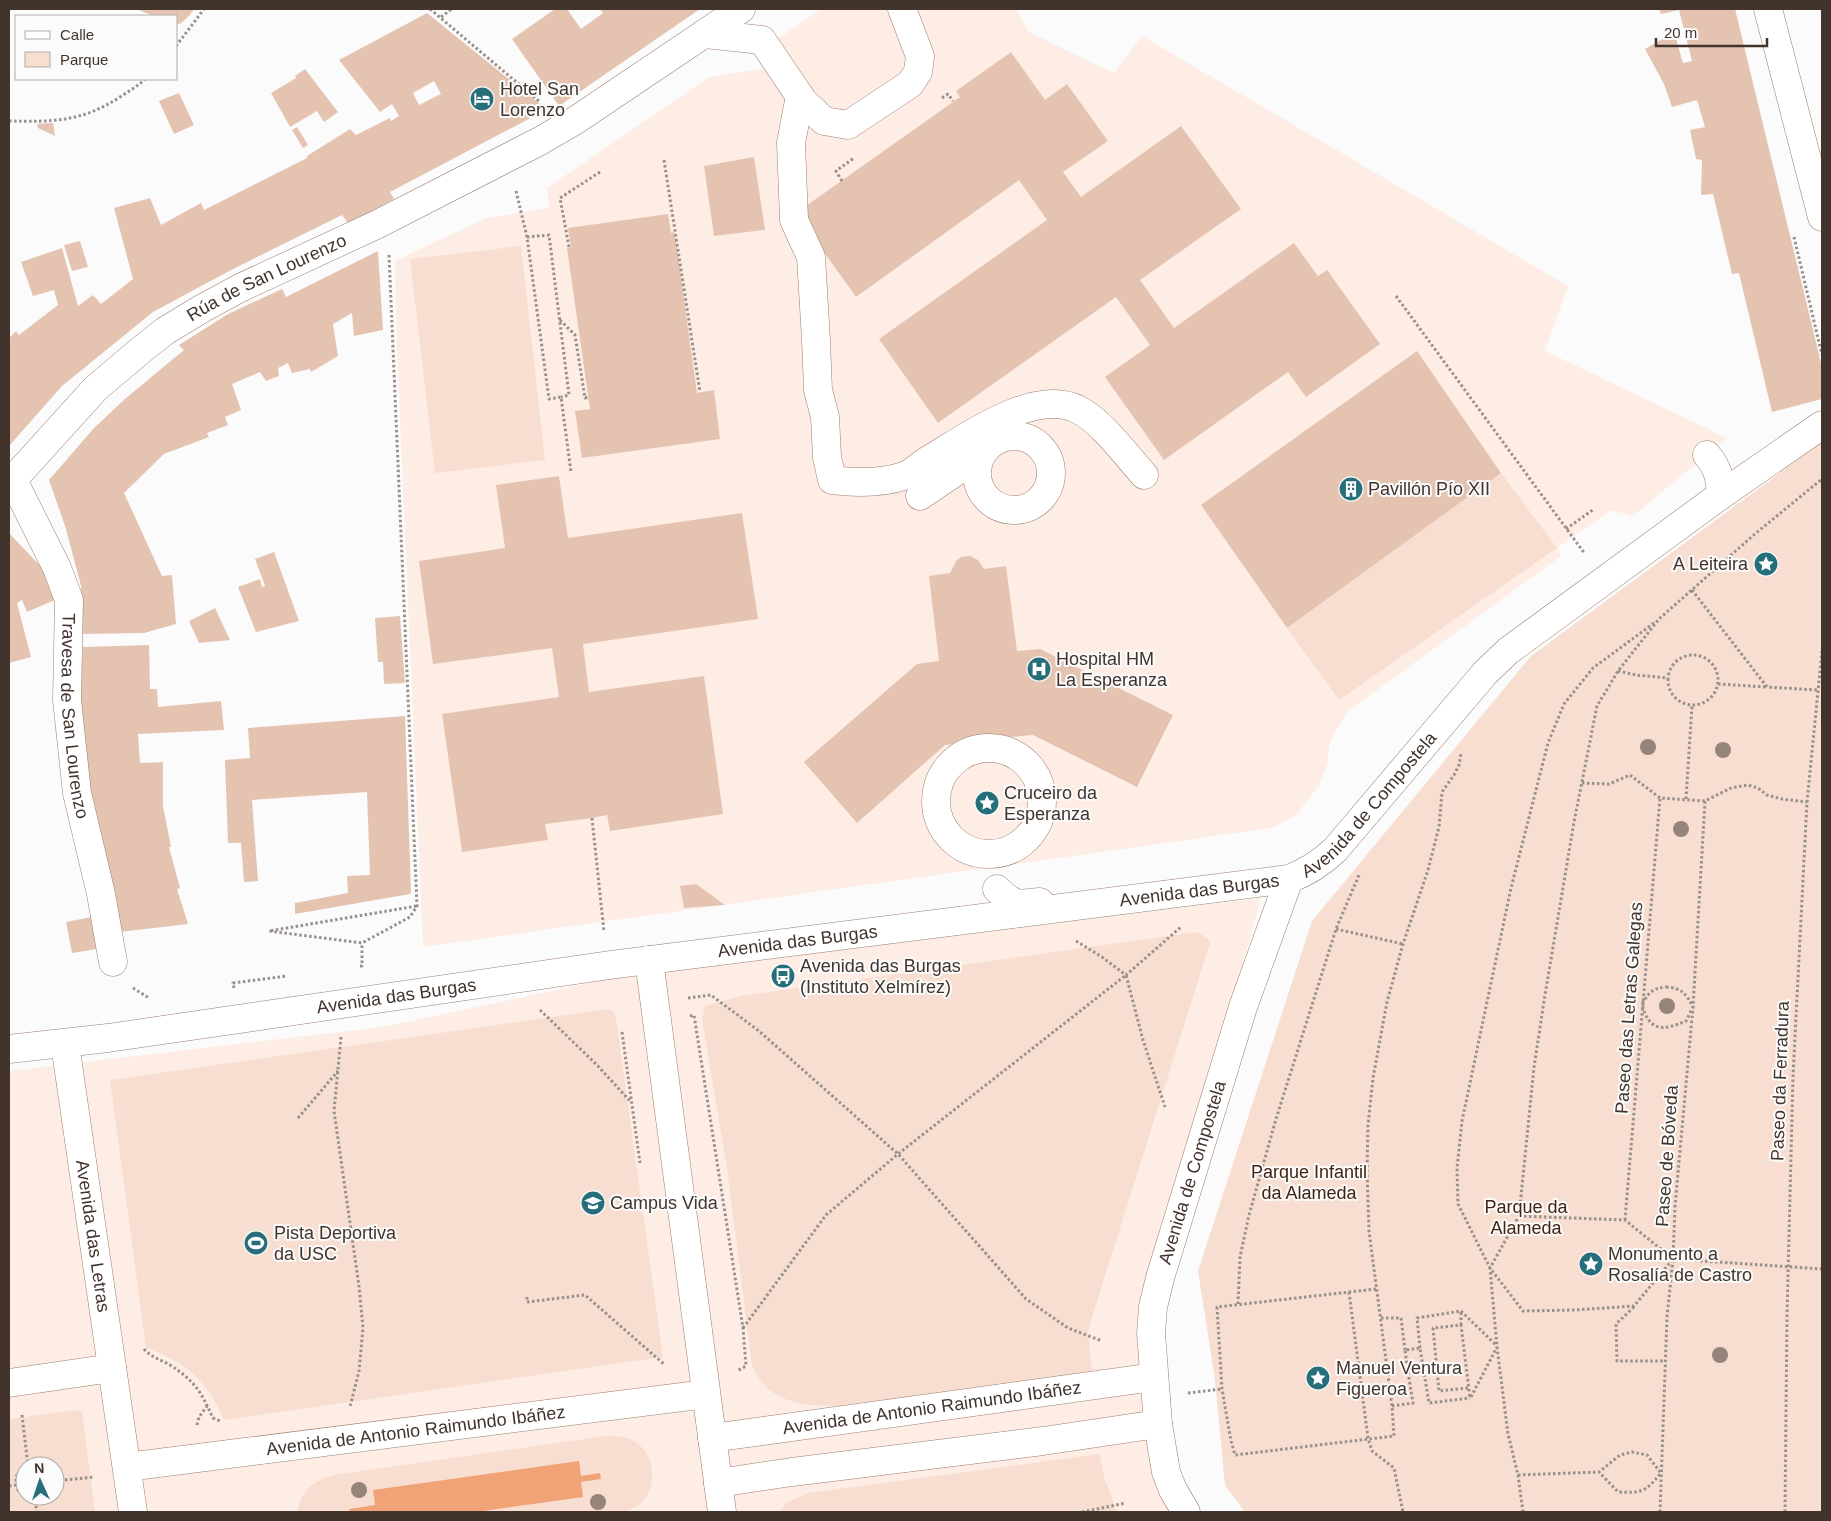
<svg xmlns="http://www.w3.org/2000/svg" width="1831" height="1521" font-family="Arial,sans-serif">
	<rect width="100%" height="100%" fill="#fbfbfb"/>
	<path fill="#feede4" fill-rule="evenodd" d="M821 9H1016L1029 32 1114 73 1142 36 1568 286 1545 351 1727 438 1633 516 1611 510 1557 548 1561 556 1347 712 1330 742 1327 764 1319 786 1296 815 1272 828 423 947 397 350 395 261 486 218 549 208 547 188 709 77 763 69V49Z
		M1261 898 1140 1336 1177 1512H9V1071L382 1027 642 972ZM25 1466H55V1496H25Z"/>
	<path fill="#f7ded0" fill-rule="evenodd" d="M521 246 545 460 435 473 410 259Z
		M1822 442V1512H1245L1225 1485 1215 1380 1198 1271 1312 921 1531 656Z
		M1501 473 1557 548 1339 700 1287 628Z
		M1197 932 1209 939 1210 943 1092 1317 1088 1333 1092 1372 838 1406C801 1406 768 1403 752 1365L727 1168 702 1020 705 1006 740 996Z
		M608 1009 614 1012 616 1018 663 1357 224 1420C207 1381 187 1362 146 1348L110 1080Z
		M77 1410 82 1412 95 1512H9V1419ZM25 1466H55V1496H25Z
		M606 1436C614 1436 622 1436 629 1439 654 1448 659 1482 643 1501 638 1507 630 1510 623 1512H298C299 1491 316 1480 334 1475Z
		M1100 1454 1104 1477 1117 1512H780L786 1503 808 1493Z"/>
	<path fill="#f1a378" d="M579 1461 581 1476 600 1473 601 1479 581 1482 583 1497 476 1512H350L349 1509 375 1505 373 1490Z"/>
	<path fill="#e5c3b1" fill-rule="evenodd" d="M136 9H194L189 16 180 24 176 23V16H154Z
		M555 9H567L581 29 603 13 600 9H700L559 106 512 39Z
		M1659 9H1735L1822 367V399L1772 412 1739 273 1732 274 1713 194 1701 195 1702 160 1696 159 1690 130 1705 127 1697 100 1672 107 1664 84 1645 49 1674 32 1683 63 1692 61 1679 10 1661 14Z
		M427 13 541 105 542 112 390 192 394 199 349 224 342 215 233 269 153 312 62 386 9 446V338L16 331 19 335 58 305 54 290 33 296 21 262 62 248 78 306 93 295 101 304 133 279 114 208 150 198 161 225 201 203 204 210 307 158V156L350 129 356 135 390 118 391 121 399 116 392 104 380 112 339 60ZM434 81 441 94 419 105 413 93Z
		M1011 52 1045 100 1067 84 1108 141 1063 172 1081 197 1181 126 1241 209 1140 280 1174 328 1294 243 1318 276 1327 270 1380 344 1306 397 1288 372 1164 460 1105 377 1150 345 1116 297 938 423 879 339 1047 220 1019 180 856 297 796 213 960 97 956 91Z
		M305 69 338 112 324 122 317 111 290 127 271 93 296 78 295 76Z
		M179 93 194 125 174 134 159 101Z
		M53 123 55 136 38 128 37 124Z
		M297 127 308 145 303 148 292 130Z
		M754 157 765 230 714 236 704 166Z
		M668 214 671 233 674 232 675 234 697 393 714 390 720 439 582 458 575 411 590 409 567 248 571 247 568 228Z
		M80 241 88 267 72 271 64 245Z
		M378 251 383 330 354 336 352 313 333 324 338 356 311 372 310 369 292 373 288 363 278 368 279 376 266 381 260 372 232 384 241 410 225 417 228 425 207 433 209 437 164 454 124 493 162 576 172 575 176 624 144 633 82 634 81 586 66 529 49 480 94 428 126 398 184 350 179 345 228 314 282 289 286 297Z
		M1417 351 1501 473 1287 628 1201 505Z
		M559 476 568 538 742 513 758 619 583 644 589 692 704 676 723 814 610 831 607 815 592 818 545 824 548 840 462 852 442 714 559 697 552 648 433 664 419 561 505 548 496 485Z
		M9 533 48 574 57 599 27 612 22 600 17 603 31 657 9 663Z
		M274 552 299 621 256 632 238 587 260 579 262 587 265 586 255 559Z
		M970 556 978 560 984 569 1006 566 1017 651 1040 649 1173 715 1137 787 1033 735 1011 737 945 745 857 823 804 762 917 664 939 661 929 576 950 573 956 561 961 557Z
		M215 608 230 640 199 643 189 621Z
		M400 616 405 683 384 684 383 662H378L375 618Z
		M149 645 150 689H157L158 707 221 701 224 730 138 734 140 763 163 762V806L171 847H169L180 888 177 889 188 924 120 932 85 763 80 694 83 647Z
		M405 716 411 892 410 894 295 914V903L348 893 347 876 370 875 367 792 252 800 258 881 244 882 241 843H228L225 760 250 758 248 728Z
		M696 884 725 905 684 908 680 886Z
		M97 916 103 948 72 953 66 922Z"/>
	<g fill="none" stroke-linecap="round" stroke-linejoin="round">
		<defs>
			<g id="minor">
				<path d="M1768 9 1822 217"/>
				<path d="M705 34 762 40 803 101 824 121 848 125 910 84 918 72 920 56 902 9"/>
				<path d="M800 96 791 143 794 220 811 257 816 340 818 390 825 417 827 457 832 480C855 483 882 483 904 476 913 473 921 464 930 459 967 437 1035 387 1079 410 1101 421 1127 456 1144 475"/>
				<circle cx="1014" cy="473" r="37"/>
				<path d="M1707 455C1718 468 1720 478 1721 495"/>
				<path id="s1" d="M13 480 57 568 69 600 67 700 77 793 101 894 113 962"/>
				<path id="s2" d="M9 484 96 388 141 350 165 331 203 308 240 288 376 225 540 141 576 120 741 9"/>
				<path d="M920 496 982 454"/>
				<circle cx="989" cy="801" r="53"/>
				<path d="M997 889C1013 905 1017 905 1040 902"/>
				<path d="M649 960 722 1512"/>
				<path id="s3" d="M65 1044 133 1512"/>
				<path id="s4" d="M9 1049 108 1038 610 965 1289 879C1308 872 1321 863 1335 850L1485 673 1508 651 1721 495 1822 425"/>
				<path d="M9 1383 112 1368"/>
				<path id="s5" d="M712 1438 1154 1377"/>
				<path id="s6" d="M127 1467 706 1394"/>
				<path d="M718 1483 792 1472 1043 1441 1158 1424"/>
				<path id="s7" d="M1186 1512 1173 1490 1166 1472 1158 1424 1151 1333 1153 1307 1160 1278 1243 1007 1289 879"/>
			</g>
		</defs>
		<use href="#minor" stroke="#9c7d6c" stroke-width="29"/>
		<path stroke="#98908c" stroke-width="3" stroke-dasharray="2.5 2.5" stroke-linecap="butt" d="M430 9 540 102
			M441 17 452 9
			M176 46 204 9
			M942 98 948 94 953 101
			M9 121C52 122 82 122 120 97 129 91 138 86 145 79
			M664 160 700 392
			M842 181 836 171 854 158
			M516 191 527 237 549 399 561 397 571 472
			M527 237 549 235 569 395 561 397
			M1794 237 1822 355
			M569 247 560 198 600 172
			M389 255 417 906 410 917 362 943 269 931 417 906
			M1396 296 1585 554
			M560 320 575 335 585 398 588 397
			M1566 529 1594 509
			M1692 590 1767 687 1817 690
			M1654 623 1593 668 1564 704 1548 743 1511 888 1462 1121 1457 1168 1458 1204 1490 1268 1523 1311 1575 1310 1634 1306 1673 1259
			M1668 680a25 25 0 1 1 50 0a25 25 0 1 1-50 0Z
			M1618 671 1636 675 1667 678
			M1718 684 1767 687
			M1582 783 1609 784 1630 775 1660 798 1705 801 1731 788 1748 785 1758 788 1767 795 1782 799 1807 802
			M1686 799 1692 706
			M592 818 604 932
			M1336 929 1403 944
			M1076 941 1102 957 1126 975 1181 927
			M360 966H362V943
			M1666 987C1682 988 1686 994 1693 1007L1686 1021C1663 1031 1649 1032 1642 1004 1649 992 1653 988 1666 987Z
			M133 988 149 998
			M234 988 233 983 287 976
			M688 998 711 995 759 1031 898 1154 1026 1299 1068 1328 1102 1341
			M540 1010 596 1064 630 1101
			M690 1016 694 1015 743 1328 746 1366 737 1371
			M622 1032 640 1163
			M341 1037 334 1111 359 1286 363 1328 359 1371 350 1407
			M298 1118 338 1071
			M1519 1216 1625 1220 1673 1259 1822 1269
			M1625 1220 1660 798
			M1376 1289 1217 1307 1222 1389 1231 1441 1235 1455 1394 1436 1392 1406 1369 1231 1367 1169 1368 1125 1373 1078 1387 1002 1403 944 1428 870 1439 827 1442 792 1454 775 1459 765 1461 754
			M1349 1292 1368 1438 1372 1451 1394 1468 1403 1512
			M527 1297V1302L585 1295 665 1365
			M1238 1304 1240 1257 1249 1215 1276 1119 1336 929 1359 875
			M1634 1307 1616 1324 1617 1361H1665
			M1461 1311 1497 1346
			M1381 1318H1401L1405 1350
			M1461 1325V1312
			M743 1328 826 1215 898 1154 1126 975 1143 1040 1165 1107
			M1420 1348 1417 1318 1461 1311
			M144 1349C151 1357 161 1360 170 1365 195 1381 201 1392 213 1418L220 1421
			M1359 1365 1386 1364
			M1424 1370 1408 1372 1405 1350 1420 1348 1429 1403 1470 1398
			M1468 1388 1439 1391 1433 1328 1461 1325 1470 1398
			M1188 1393 1222 1389
			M1471 1397 1497 1347
			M1392 1406 1413 1403 1408 1372
			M22 1415 28 1466
			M197 1425 199 1417 207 1406
			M25 1468C15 1472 14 1481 18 1490L25 1495
			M1518 1475 1599 1472 1620 1455 1632 1452 1647 1455 1661 1473C1645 1492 1643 1493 1618 1492L1599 1472
			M55 1481 94 1477
			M9 1486 16 1485
			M34 1496 37 1512
			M1082 1512 1126 1503
			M1523 1512 1518 1475 1508 1434 1497 1347 1490 1268 1519 1216 1534 1067 1545 995 1574 822 1597 706 1618 671 1659 619 1756 533 1822 479
			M1660 1512 1667 1317 1673 1259 1675 1206 1693 1007 1705 801
			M1785 1512 1787 1316 1793 1076 1807 802 1822 651"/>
		<use href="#minor" stroke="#fff" stroke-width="28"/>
	</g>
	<g fill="#95847a">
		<circle cx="1648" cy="747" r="8"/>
		<circle cx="1723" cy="750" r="8"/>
		<circle cx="1681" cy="829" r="8"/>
		<circle cx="1667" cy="1006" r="8"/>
		<circle cx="1720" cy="1355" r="8"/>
		<circle cx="359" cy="1490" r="8"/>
		<circle cx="598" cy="1502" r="8"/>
	</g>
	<defs>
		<symbol id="hotel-disc" viewBox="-11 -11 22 22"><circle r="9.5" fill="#276e7b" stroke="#fbfbfb"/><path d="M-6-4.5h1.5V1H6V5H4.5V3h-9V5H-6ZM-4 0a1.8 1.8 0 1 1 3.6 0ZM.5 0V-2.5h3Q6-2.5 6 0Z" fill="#fff"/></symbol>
		<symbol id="building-disc" viewBox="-11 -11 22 22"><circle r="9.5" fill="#276e7b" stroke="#fbfbfb"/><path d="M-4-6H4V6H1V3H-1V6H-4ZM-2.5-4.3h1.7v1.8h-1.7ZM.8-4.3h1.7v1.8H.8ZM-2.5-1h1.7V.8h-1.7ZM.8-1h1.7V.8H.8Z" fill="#fff"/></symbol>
		<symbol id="sight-disc" viewBox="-11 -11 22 22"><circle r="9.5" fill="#276e7b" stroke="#fbfbfb"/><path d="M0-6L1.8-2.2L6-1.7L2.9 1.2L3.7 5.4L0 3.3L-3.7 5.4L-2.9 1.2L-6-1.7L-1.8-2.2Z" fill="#fff"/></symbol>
		<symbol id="hospital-disc" viewBox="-11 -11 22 22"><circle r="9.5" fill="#276e7b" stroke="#fbfbfb"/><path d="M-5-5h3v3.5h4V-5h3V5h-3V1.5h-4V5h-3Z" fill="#fff"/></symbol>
		<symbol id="bus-disc" viewBox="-11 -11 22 22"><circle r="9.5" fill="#276e7b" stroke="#fbfbfb"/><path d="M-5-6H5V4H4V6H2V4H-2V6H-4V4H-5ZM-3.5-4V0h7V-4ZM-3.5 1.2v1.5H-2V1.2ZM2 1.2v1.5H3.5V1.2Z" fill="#fff"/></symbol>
		<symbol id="university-disc" viewBox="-11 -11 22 22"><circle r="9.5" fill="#276e7b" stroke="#fbfbfb"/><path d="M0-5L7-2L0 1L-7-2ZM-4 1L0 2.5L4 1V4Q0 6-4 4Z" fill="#fff"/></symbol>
		<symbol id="stadium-disc" viewBox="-11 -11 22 22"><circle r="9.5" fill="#276e7b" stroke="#fbfbfb"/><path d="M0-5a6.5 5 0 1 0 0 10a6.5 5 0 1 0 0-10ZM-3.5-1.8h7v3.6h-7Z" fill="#fff"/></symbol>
	</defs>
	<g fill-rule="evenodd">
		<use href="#hotel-disc" x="468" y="85" width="28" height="28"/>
		<use href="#building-disc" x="1337" y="475" width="28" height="28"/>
		<use href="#sight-disc" x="1752" y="550" width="28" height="28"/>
		<use href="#hospital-disc" x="1025" y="655" width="28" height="28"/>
		<use href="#sight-disc" x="973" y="789" width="28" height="28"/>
		<use href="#bus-disc" x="769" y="962" width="28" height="28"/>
		<use href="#university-disc" x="579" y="1189" width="28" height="28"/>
		<use href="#stadium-disc" x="242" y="1229" width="28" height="28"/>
		<use href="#sight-disc" x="1577" y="1250" width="28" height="28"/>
		<use href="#sight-disc" x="1304" y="1364" width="28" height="28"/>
	</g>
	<g text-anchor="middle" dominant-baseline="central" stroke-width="4" stroke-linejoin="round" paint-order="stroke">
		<g font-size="18" fill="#42342d" stroke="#fbfbfb" text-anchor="start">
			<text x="500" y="89">Hotel San<tspan x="500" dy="21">Lorenzo</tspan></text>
			<text x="1368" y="489">Pavillón Pío XII</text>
			<text x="1748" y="564" text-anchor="end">A Leiteira</text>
			<text x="1056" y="659">Hospital HM<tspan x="1056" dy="21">La Esperanza</tspan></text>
			<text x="1004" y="793">Cruceiro da<tspan x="1004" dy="21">Esperanza</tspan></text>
			<text x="800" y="966">Avenida das Burgas<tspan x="800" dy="21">(Instituto Xelmírez)</tspan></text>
			<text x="610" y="1203">Campus Vida</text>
			<text x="274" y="1233">Pista Deportiva<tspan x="274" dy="21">da USC</tspan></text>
			<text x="1608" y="1254">Monumento a<tspan x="1608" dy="21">Rosalía de Castro</tspan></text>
			<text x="1336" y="1368">Manuel Ventura<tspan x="1336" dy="21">Figueroa</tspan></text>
		</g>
		<g font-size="18" fill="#42342d" stroke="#fbfbfb">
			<text stroke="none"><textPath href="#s2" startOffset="334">Rúa de San Lourenzo</textPath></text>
			<text stroke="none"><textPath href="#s1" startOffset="249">Travesa de San Lourenzo</textPath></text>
			<text stroke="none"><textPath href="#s4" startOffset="1402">Avenida de Compostela</textPath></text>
			<text stroke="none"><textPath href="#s4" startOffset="1201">Avenida das Burgas</textPath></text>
			<text stroke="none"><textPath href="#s4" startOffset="796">Avenida das Burgas</textPath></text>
			<text stroke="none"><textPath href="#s4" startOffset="391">Avenida das Burgas</textPath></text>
			<text transform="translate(1629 1008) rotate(-86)">Paseo das Letras Galegas</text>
			<text transform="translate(1780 1081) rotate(-88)">Paseo da Ferradura</text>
			<text transform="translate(1667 1156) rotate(-86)">Paseo de Bóveda</text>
			<text stroke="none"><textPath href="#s7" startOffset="351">Avenida de Compostela</textPath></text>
			<text stroke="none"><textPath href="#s3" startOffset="194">Avenida das Letras</textPath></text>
			<text stroke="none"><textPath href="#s5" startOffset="222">Avenida de Antonio Raimundo Ibáñez</textPath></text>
			<text stroke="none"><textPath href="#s6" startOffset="291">Avenida de Antonio Raimundo Ibáñez</textPath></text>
		</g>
		<g font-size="18" fill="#422311" stroke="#fbfbfb">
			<text x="1309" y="1172">Parque Infantil<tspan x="1309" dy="21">da Alameda</tspan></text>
			<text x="1526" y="1207">Parque da<tspan x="1526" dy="21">Alameda</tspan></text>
		</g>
	</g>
	<rect width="1831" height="1521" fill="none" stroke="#42342d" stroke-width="20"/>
	<rect x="15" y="15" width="162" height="65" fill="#fbfbfb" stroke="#b1aba9"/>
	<rect x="25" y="31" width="25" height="8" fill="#ffffff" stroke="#b1aba9"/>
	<text x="60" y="40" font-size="15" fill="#42342d">Calle</text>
	<rect x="25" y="52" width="25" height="15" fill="#f7ded0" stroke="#b1aba9"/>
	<text x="60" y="65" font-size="15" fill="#42342d">Parque</text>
	<g transform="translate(40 1481) rotate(357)"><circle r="24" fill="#fbfbfb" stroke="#b1aba9"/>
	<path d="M0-4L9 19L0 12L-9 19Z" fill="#276e7b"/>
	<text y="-8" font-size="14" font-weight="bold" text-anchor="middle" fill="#42342d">N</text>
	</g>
	<path d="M1656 38v8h111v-8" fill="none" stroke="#42342d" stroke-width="2.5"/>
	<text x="1664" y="38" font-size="15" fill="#42342d" stroke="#fbfbfb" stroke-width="4" paint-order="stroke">20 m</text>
</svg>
